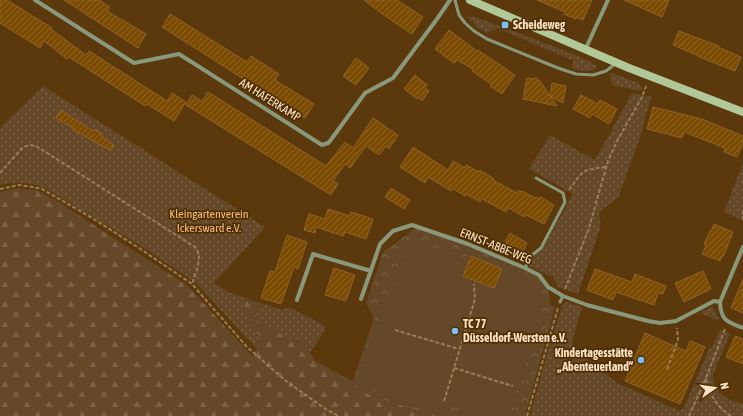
<svg xmlns="http://www.w3.org/2000/svg" width="743" height="416" font-family="'Asap Condensed',sans-serif">
	<defs>
		<pattern id="grass-dots" width="8" height="8" patternUnits="userSpaceOnUse"><rect width="8" height="8" fill="#644828"/><path d="M2 2h.1M6 6h.1" fill="none" stroke="#7b6246" stroke-width="1.8" stroke-linecap="round"/></pattern>
		<pattern id="forest-firs" width="22" height="20" patternUnits="userSpaceOnUse"><rect width="22" height="20" fill="#644828"/><path d="M5 1l3.5 6h-7zM16 11l3.5 6h-7z" fill="#7b6246"/></pattern>
		<pattern id="park-crowns" width="20" height="18" patternUnits="userSpaceOnUse"><rect width="20" height="18" fill="#644828"/><path d="M2 6a3 3 0 1 1 6 0M12 15a3 3 0 1 1 6 0" fill="none" stroke="#7b6246"/></pattern>
		<pattern id="building-hatch" width="6" height="6" patternUnits="userSpaceOnUse"><rect width="6" height="6" fill="#7b4b02"/><path d="M-1 1l2-2M0 6l6-6M5 7l2-2" fill="none" stroke="#8f6525"/></pattern>
	</defs>
	<rect width="100%" height="100%" fill="#5b390c"/>
	<path fill="url(#grass-dots)" d="M467 17H475C492 24 592 58 597 67L596 69 586 71 573 69 572 66 574 61 497 28 487 33 478 28Z
		M612 73 638 83 642 87 641 91 612 85 610 75Z
		M43 86 265 227 214 283 228 292 246 298 243 305 250 328 263 338 257 349 196 283 141 246 45 188C29 182 16 182 0 185V128Z
		M632 93 651 97 640 137 619 196 599 213 601 225 578 294 558 287 553 277 529 266 533 256 545 245 573 194 529 169 550 135 595 160Z
		M743 163V220L724 212Z
		M566 302 582 307 573 338V345L579 353 617 383 680 411 684 407 709 349 712 348 720 330 730 334 713 375C713 394 727 399 743 404V416H530L550 344 563 304Z
		M260 303 282 310 289 307 320 323 326 328 310 353 303 342C285 341 272 324 254 324Z
		M543 304 555 307 525 416H520Z
		M713 307 719 319 717 320 702 314V311Z"/>
	<path fill="url(#forest-firs)" d="M17 188 37 190 60 203 188 286 252 356 263 338 250 328 243 305 246 298 260 303 254 324C272 324 285 341 303 342L315 361 356 383 490 416H0V192Z"/>
	<path fill="url(#park-crowns)" d="M416 228 468 245 538 276 548 289 551 308 525 416H436L373 397 352 384 374 318 366 303 383 252Z"/>
	<path fill="#644828" d="M411 240 466 259 469 253 473 251 536 278 541 293 547 294 509 416H490L442 401 438 413 375 394 377 389 356 383 402 258Z"/>
	<path fill="url(#building-hatch)" stroke="#8f6129" d="M0 0H7L52 28 51 29 86 55 89 51 167 101 172 93 186 102 174 121 147 104 145 106 69 57 67 59 44 41 40 48 0 23Z
		M64 0H99L110 7 107 11 146 34 138 48Z
		M364 0H397L423 17 412 34 385 16Z
		M537 0H592L583 20 576 17V19L564 14 565 12Z
		M624 0H669L662 17Z
		M170 14 247 62 251 56 279 74 275 80 314 104 305 118 162 27Z
		M449 30 477 51 478 50 515 75 502 94 490 86 491 84 472 71 473 69 457 60 454 63 435 49Z
		M679 31 719 46 718 47 741 57 735 71 699 57V56L673 45Z
		M356 58 369 68 356 85 343 76Z
		M415 75 427 85 425 88 429 91 422 101 418 97 417 99 404 89Z
		M536 77 540 81 557 106 523 99 527 78 533 79Z
		M552 83 566 86 563 103 550 96Z
		M208 92 326 166 345 142 353 148 373 118 398 135 389 149 386 146 379 155 366 146 350 168 345 164 333 181 338 184 331 195 186 105 192 95 202 101Z
		M581 95 598 104 600 100 617 109 609 124 592 114 590 118 573 109Z
		M653 107 702 119 743 136V142L737 157 724 152 725 148 684 132 682 138 647 129Z
		M61 110 93 131 94 129 102 134 101 136 114 145 111 151 72 129 73 128 56 118Z
		M413 147 448 170 453 161 465 168 466 165 479 172 480 170 494 179 493 180 517 193 518 190 522 192V191L535 198 536 197 539 199 540 197 554 205 544 224 526 215 525 217 508 208 506 212 482 199 480 202 466 194 465 196 452 188 451 191 428 177 425 183 400 167Z
		M391 188 410 200 404 209 385 197Z
		M328 209 350 216 351 212 373 219 366 239 345 232 343 236 316 227 315 233 304 230 309 214 325 219Z
		M714 224 733 232 724 255H723L720 261 702 254 706 245 704 244 710 231H711Z
		M510 233 527 243 523 252 506 243V240Z
		M287 235 307 242 298 269 294 267 281 304 261 298 270 271 275 272Z
		M471 256 502 269 494 288 463 276Z
		M334 268 355 275 346 301 325 295Z
		M595 269 632 282 635 274 666 286 663 294 658 293 654 305 616 292 613 300 587 290Z
		M703 271 711 289 684 302 675 283Z
		M743 279V313L731 308Z
		M645 333 686 351 690 341 705 347 680 404 625 381Z
		M735 336 743 339V364L726 357Z"/>
	<g fill="none" stroke-linecap="round" stroke-linejoin="round">
		<path stroke="#9b7c56" stroke-width="2" stroke-dasharray="4 2" stroke-linecap="butt" d="M0 173 23 147 30 145 36 146 195 247C204 257 195 273 192 284
			M0 189 19 185 33 187 42 189 92 218 139 248 192 284 247 347 286 381 327 410 339 416
			M569 190C584 170 580 170 606 167
			M743 210V220
			M565 289 589 228 608 161 617 141 642 97 646 86
			M395 330 459 349
			M454 368 513 386
			M667 369 678 340 677 328
			M706 379C710 395 717 407 731 416
			M444 401 475 299 474 284
			M527 416 558 308
			M689 416 706 378 725 329"/>
		<path stroke="#89977b" stroke-width="3" d="M455 0 459 15 465 23 474 31 487 39 558 68 576 74 593 75 606 71 615 64
			M525 268 531 256 541 248 565 202 563 193 536 178
			M560 302 563 296"/>
		<path stroke="#89977b" stroke-width="4" d="M35 0 134 63 179 54 322 145 328 143 330 141 365 93 393 78 437 19 450 0
			M586 48 608 0
			M361 299 380 244 393 231 412 225 468 244 525 268 539 275 548 287 563 296 587 305 648 321 660 323 676 321 714 301 720 302C721 321 727 322 743 328
			M297 300 313 254 371 271
			M720 302 743 247"/>
		<path stroke="#b1c899" stroke-width="8" d="M470 0 629 68 743 112"/>
	</g>
	<g fill="#7fbdfa" stroke="#4f2f00" stroke-width="1.5">
		<rect x="501" y="21" width="8" height="8" rx="2"/>
		<circle cx="455" cy="331" r="4"/>
		<circle cx="641" cy="360" r="4"/>
	</g>
	<g text-anchor="middle" dominant-baseline="central" stroke-width="3.5" stroke-linejoin="round" paint-order="stroke">
		<g font-size="12" font-weight="bold" fill="#fce1c6" stroke="#4f2f00" text-anchor="start">
			<text x="513" y="25">Scheideweg</text>
			<text x="463" y="324">TC 77<tspan x="463" dy="14">Düsseldorf-Wersten e.V.</tspan></text>
			<text x="633" y="353" text-anchor="end">Kindertagesstätte<tspan x="633" dy="14">„Abenteuerland“</tspan></text>
		</g>
		<g font-size="12" fill="#fce1c6" stroke="#4f2f00">
			<text transform="translate(270 100) rotate(32)">AM HAFERKAMP</text>
			<text transform="translate(496 246) rotate(22)">ERNST-ABBE-WEG</text>
		</g>
		<g font-size="12" fill="#f8bf80" stroke="#4f2f00">
			<text x="209" y="214">Kleingartenverein<tspan x="209" dy="14">Ickersward e.V.</tspan></text>
		</g>
	</g>
	<g transform="translate(715 388) rotate(77)" stroke="#4f2f00" stroke-width="3" paint-order="stroke">
	<path d="M0-3L7 15L0 10L-7 15Z" fill="#fce1c6"/>
	<text y="-6" font-size="11" font-weight="bold" text-anchor="middle" fill="#fce1c6">N</text>
	</g>
</svg>
